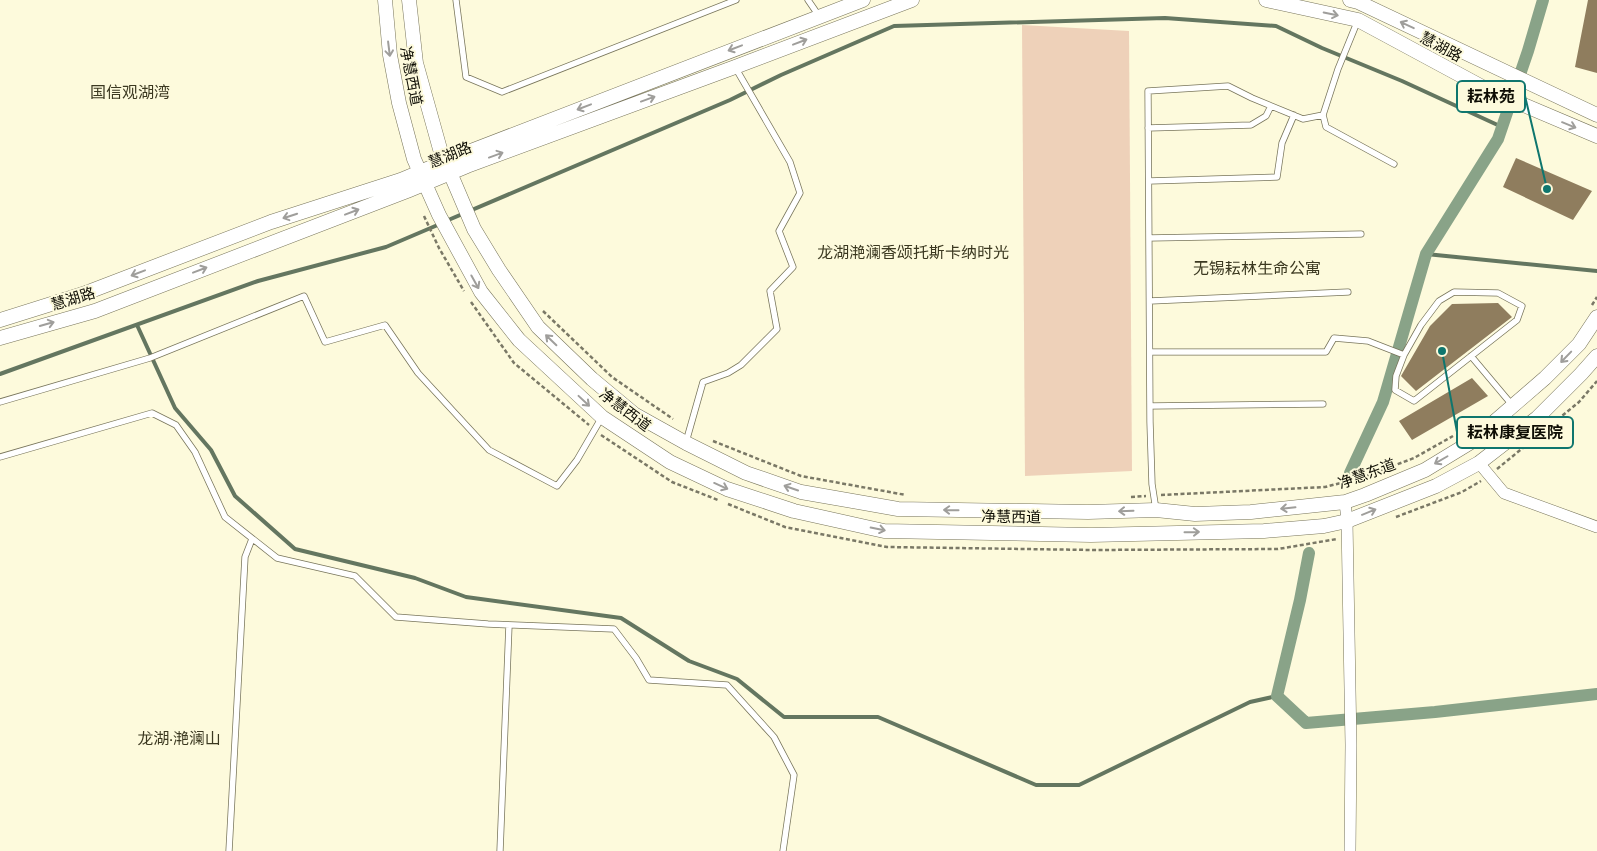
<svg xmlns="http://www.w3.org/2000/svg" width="1597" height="851" font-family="'Nunito Sans','Noto Sans SC',sans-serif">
	<rect width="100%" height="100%" fill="#fdfadc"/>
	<path fill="#eed1b9" d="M1022 25 1129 31 1132 471 1025 476Z"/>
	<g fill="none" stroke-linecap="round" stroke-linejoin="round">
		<path stroke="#647660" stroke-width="4" d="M446 221 730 100 781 75 894 26 1165 18 1276 26 1322 48 1402 81 1502 127
			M1426 254 1597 271
			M137 325 175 408 211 450 235 496 295 549 415 578 466 597 621 618 689 661 737 679 784 717H878L1036 785H1079L1250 702 1277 696
			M0 374 258 281 386 247 440 224"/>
		<path stroke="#89a388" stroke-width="12" d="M1350 473 1383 402 1426 254 1498 139 1528 51 1543 0
			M1309 553 1300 600 1277 696 1306 723 1435 712 1597 694"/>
	</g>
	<path fill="#8f7d5e" d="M1588 0H1597V73L1575 67Z
		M1516 158 1592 191 1573 220 1503 187Z
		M1498 303 1512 317 1416 391 1401 376 1430 326 1452 304Z
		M1472 378 1488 396 1412 440 1399 421Z"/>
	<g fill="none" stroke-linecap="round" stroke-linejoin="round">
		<defs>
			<path id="service" d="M456 0 466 77 502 92 736 0
				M808 0 819 16
				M1323 115 1326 127 1394 164
				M1148 128 1251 125 1266 116 1271 106
				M1149 181 1277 177 1282 143 1294 115
				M1149 238 1361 234
				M1454 292 1498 293 1522 306 1517 320 1414 401 1395 390 1396 376 1404 355 1421 325 1439 301Z
				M1150 301 1348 292
				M1150 352H1326L1334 338 1368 341 1404 355
				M1471 356 1513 406
				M0 402 150 358 304 296 325 342 385 325 418 373 489 450 557 486 577 460 602 417
				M1150 406 1323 404
				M686 442 703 382 728 373 741 365 777 329 770 291 793 267 779 231 800 193 790 162 735 67
				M0 457 152 413 176 425 195 452 225 517 277 558 355 576 396 617 488 624 614 629 636 658 649 680 727 685 774 737 794 775 783 851
				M1156 510 1152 484 1150 422 1148 91 1228 86 1252 98 1303 119 1323 115 1338 69 1358 20
				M229 851 245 557 252 539
				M500 851 509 625"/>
			<path id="minor" d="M1479 463 1504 493 1597 527
				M1345 502 1347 521 1351 745 1350 851"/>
			<path id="tertiary" d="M385 0 390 55 399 103 414 159 439 215 481 292 519 340 602 417 670 462 727 489 794 511 884 531 1091 535 1264 531 1324 526 1347 521 1436 486 1479 463 1537 418 1581 374 1597 356
				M409 0 416 63 440 149 474 229 499 270 538 327 592 379 634 414 686 443 746 473 801 492 898 509 1088 512 1156 510 1195 514 1251 512 1345 502 1365 495 1425 470 1471 442 1545 378 1579 344 1597 317
				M1266 0 1358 20 1486 89 1597 136
				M1350 0 1358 2 1597 115
				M0 320 83 294 271 222 401 180 463 154 863 0
				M0 338 95 311 407 191 467 166 735 67 912 0"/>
		</defs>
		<use href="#service" stroke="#78755b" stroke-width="7"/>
		<use href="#minor" stroke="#78755b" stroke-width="12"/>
		<use href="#tertiary" stroke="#78755b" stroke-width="15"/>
		<path stroke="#7a7866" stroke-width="2.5" stroke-dasharray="4 2.5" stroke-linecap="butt" d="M424 216 439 248 464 291
			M471 302 514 363 589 425
			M1592 305 1597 297
			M543 311 612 377 673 419
			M601 435 672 482 718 500
			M713 441 801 476 906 495
			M1497 469 1579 402 1597 381
			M1161 495 1325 487 1364 477 1414 458 1453 436
			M1131 497 1146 496
			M728 504 785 527 887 547 1093 550 1278 549 1337 539
			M1396 517 1462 492 1481 481"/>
		<use href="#service" stroke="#fff" stroke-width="5.5"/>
		<use href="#minor" stroke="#fff" stroke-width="11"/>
		<use href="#tertiary" stroke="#fff" stroke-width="14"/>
	</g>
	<defs><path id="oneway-shaft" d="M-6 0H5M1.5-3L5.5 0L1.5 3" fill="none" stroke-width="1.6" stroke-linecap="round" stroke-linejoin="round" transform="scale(1.25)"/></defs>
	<g stroke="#9f9e9b">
		<use href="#oneway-shaft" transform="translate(1331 14) rotate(12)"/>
		<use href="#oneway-shaft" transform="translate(1407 25) rotate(-155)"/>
		<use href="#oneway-shaft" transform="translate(800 42) rotate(-21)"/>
		<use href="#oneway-shaft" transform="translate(735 48) rotate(159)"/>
		<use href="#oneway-shaft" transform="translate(389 49) rotate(83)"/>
		<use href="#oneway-shaft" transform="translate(648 99) rotate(-20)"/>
		<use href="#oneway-shaft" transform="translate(584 107) rotate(159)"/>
		<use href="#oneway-shaft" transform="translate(1569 125) rotate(22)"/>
		<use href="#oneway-shaft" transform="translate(496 155) rotate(-20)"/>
		<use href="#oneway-shaft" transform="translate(352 212) rotate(-21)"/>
		<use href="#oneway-shaft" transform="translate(290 216) rotate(162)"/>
		<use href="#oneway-shaft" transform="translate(200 270) rotate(-21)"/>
		<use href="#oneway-shaft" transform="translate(138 273) rotate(159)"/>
		<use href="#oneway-shaft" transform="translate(475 282) rotate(61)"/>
		<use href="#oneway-shaft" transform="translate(47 324) rotate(-16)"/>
		<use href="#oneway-shaft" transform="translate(551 340) rotate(-136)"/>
		<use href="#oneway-shaft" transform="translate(1566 357) rotate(134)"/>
		<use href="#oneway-shaft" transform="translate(584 401) rotate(43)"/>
		<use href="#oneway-shaft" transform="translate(1441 460) rotate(150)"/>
		<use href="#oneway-shaft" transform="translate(721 486) rotate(24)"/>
		<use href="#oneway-shaft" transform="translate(791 488) rotate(-161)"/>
		<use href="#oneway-shaft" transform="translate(1288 508) rotate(174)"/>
		<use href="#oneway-shaft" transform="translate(951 510) rotate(-179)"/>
		<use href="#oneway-shaft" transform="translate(1126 511) rotate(178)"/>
		<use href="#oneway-shaft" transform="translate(1369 512) rotate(-22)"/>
		<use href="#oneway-shaft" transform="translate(878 529) rotate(11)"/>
		<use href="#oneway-shaft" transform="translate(1192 532) rotate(-1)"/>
	</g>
	<g text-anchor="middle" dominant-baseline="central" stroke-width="4" stroke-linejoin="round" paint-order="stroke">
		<g font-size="15" fill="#0e0d04" stroke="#fdfadc">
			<text transform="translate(1441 47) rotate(28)">慧湖路</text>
			<text transform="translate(411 76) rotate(79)">净慧西道</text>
			<text transform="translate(450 155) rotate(-22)">慧湖路</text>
			<text transform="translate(73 299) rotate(-17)">慧湖路</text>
			<text transform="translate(625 410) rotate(37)">净慧西道</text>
			<text transform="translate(1367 474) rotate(-20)">净慧东道</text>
			<text transform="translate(1011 517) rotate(1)">净慧西道</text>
		</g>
		<g font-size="16" fill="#3b3820" stroke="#fdfadc">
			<text x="130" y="93">国信观湖湾</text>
			<text x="913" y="253">龙湖滟澜香颂托斯卡纳时光</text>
			<text x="1257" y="269">无锡耘林生命公寓</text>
			<text x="179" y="739">龙湖·滟澜山</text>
		</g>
	</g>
	<path fill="none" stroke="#0f766e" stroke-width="2" d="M1547 189L1525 96M1442 351L1457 432"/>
	<g fill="#0f766e" stroke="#fdfadc" stroke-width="2">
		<circle cx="1547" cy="189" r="5"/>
		<circle cx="1442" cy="351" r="5"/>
	</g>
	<g fill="#fdfadc" stroke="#0f766e" stroke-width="2">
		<rect x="1457" y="81" width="68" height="31" rx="5"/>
		<rect x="1457" y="417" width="116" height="31" rx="5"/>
	</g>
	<g font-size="16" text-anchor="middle" font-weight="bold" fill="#0e0d04">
		<text x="1491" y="102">耘林苑</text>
		<text x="1515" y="438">耘林康复医院</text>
	</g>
</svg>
